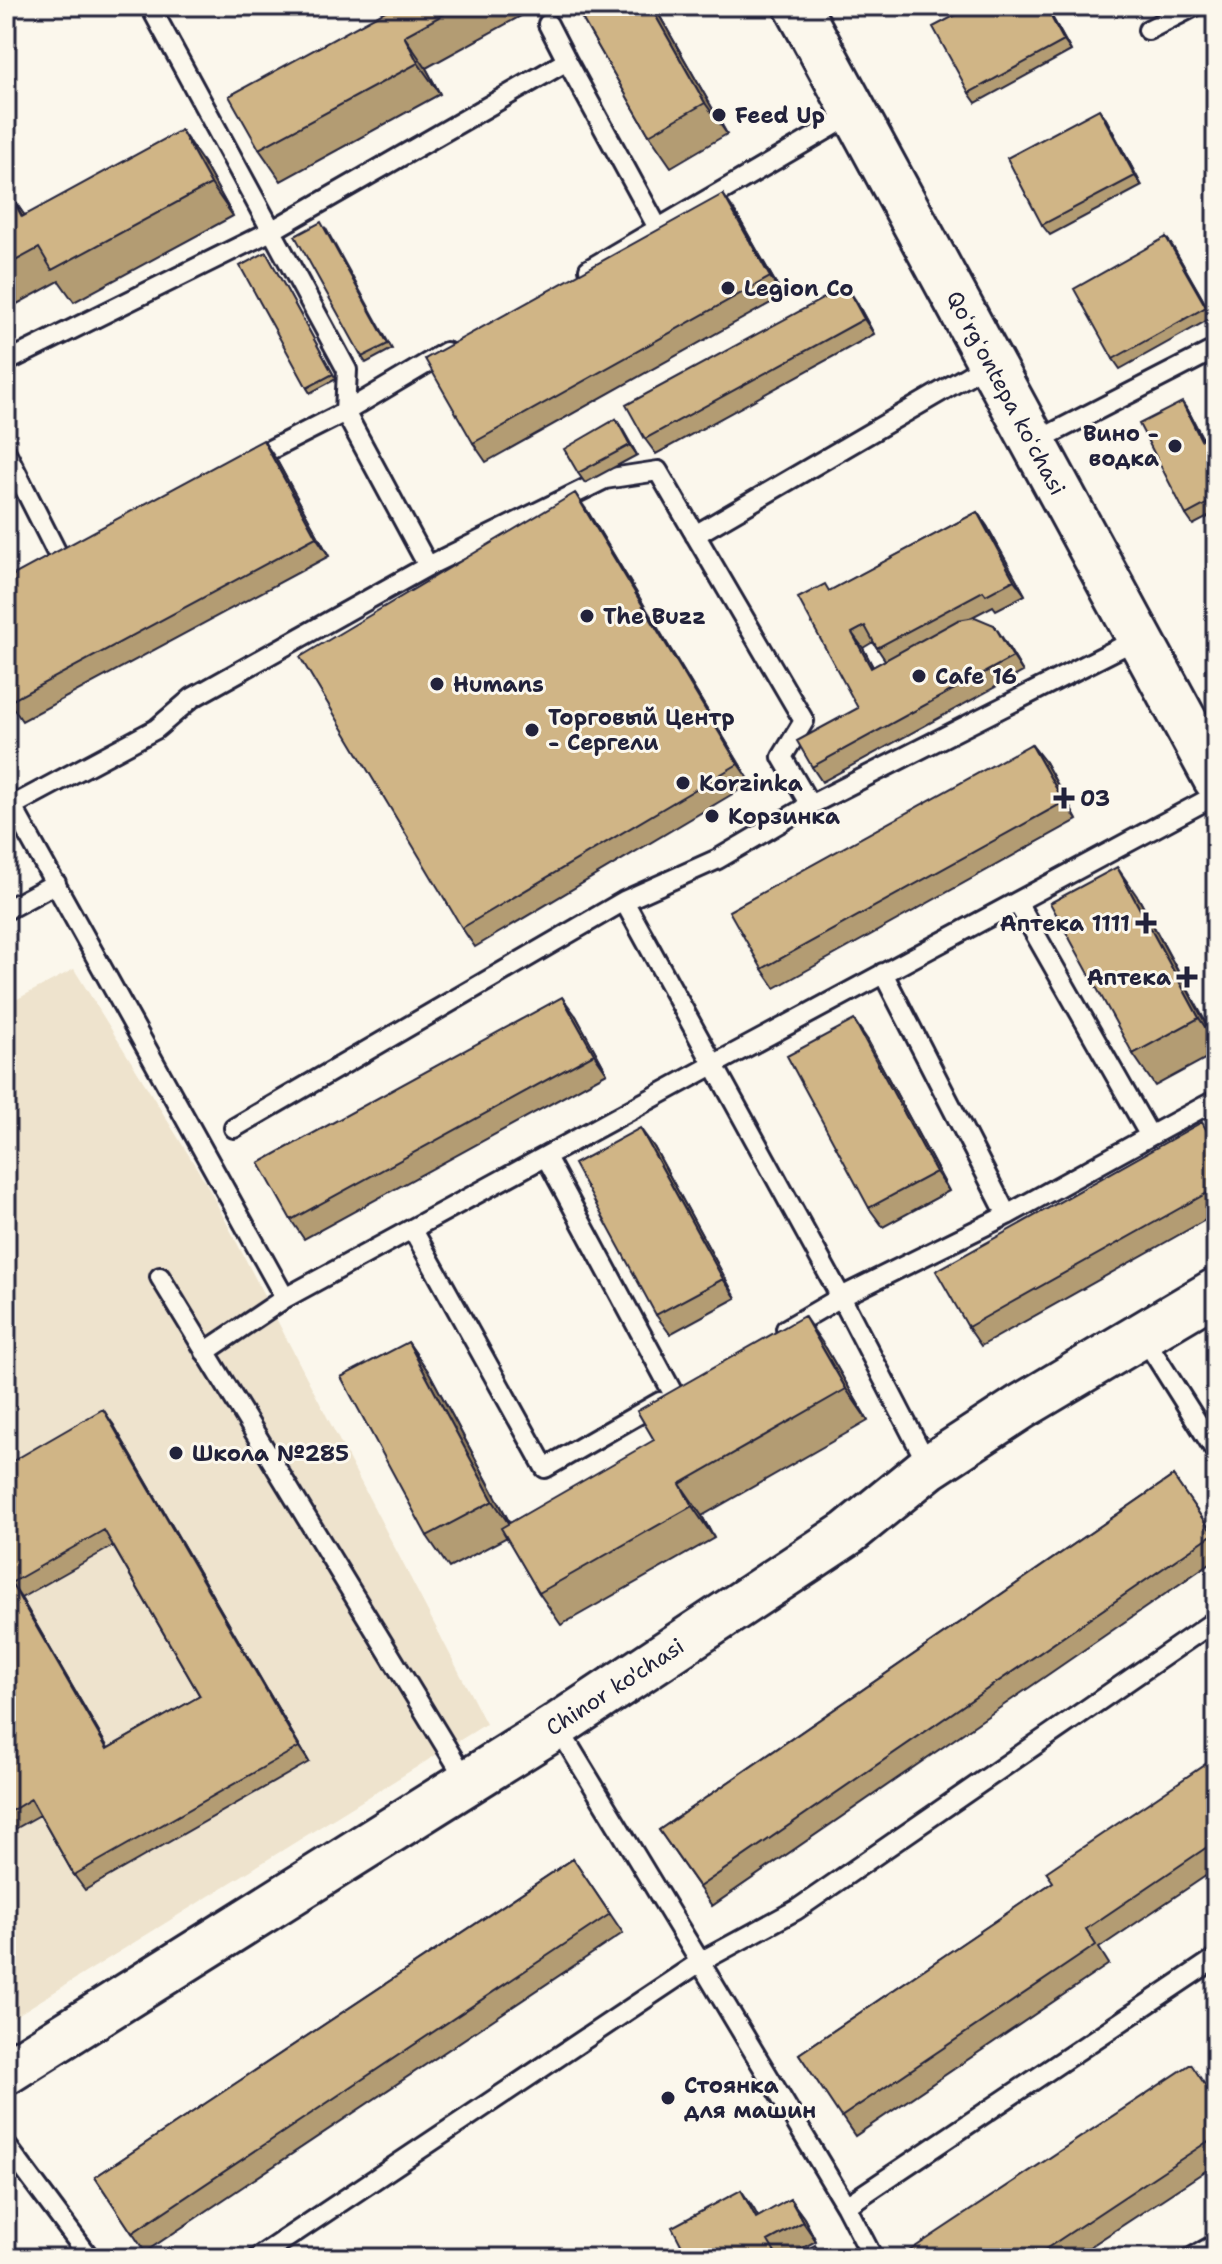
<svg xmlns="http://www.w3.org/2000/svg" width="1222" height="2264" font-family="'Shantell Sans',sans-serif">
	<rect width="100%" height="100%" fill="#fbf7ec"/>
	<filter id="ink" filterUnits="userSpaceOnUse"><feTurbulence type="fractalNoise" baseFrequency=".0125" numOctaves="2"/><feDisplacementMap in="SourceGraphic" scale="16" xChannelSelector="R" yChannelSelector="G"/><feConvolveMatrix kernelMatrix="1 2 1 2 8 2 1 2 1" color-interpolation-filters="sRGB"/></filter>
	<g filter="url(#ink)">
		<path fill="#eee3cd" d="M74 969 206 1183 486 1724 6 2022V1005Z"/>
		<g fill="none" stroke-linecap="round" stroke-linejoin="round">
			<defs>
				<path id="lane" d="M150 6 347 370 345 412 428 566
					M548 24 567 61
					M1148 30 1195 6
					M589 269 855 113
					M6 362 271 231 567 61 658 228
					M1033 443 1216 349
					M6 452 59 557
					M248 461 345 412 446 352
					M695 535 990 363
					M6 795 285 1298 713 1065 1216 795
					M810 805 1139 638
					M12 806 156 729 192 698 428 566 605 479 658 471 804 721 782 757 810 805 718 859 624 901 841 1297 929 1467
					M1017 902 1150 1136 1216 1100
					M6 910 56 883
					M883 973 1007 1215 1150 1136
					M234 1128 624 901
					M546 1157 674 1395
					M413 1230 545 1468 660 1402
					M160 1277 468 1783
					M786 1329 841 1297 1007 1215
					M1143 1336 1216 1452
					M205 1352 285 1298
					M557 1726 700 1962 846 2206 873 2258
					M6 2145 90 2258
					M846 2206 1216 1958
					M257 2258 700 1962 796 1910 1216 1620
					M1191 2258 1216 2244"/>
				<path id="secondary" d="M797 6 1216 779
					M6 2072 557 1726 848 1533 929 1467 1021 1407 1216 1291"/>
			</defs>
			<use href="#lane" stroke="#22223b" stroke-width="24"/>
			<use href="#secondary" stroke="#22223b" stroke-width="50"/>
			<use href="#lane" stroke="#fbf7ec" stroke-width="18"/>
			<use href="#secondary" stroke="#fbf7ec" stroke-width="44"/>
		</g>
		<path fill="#b39c73" stroke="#22223b" stroke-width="2" fill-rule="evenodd" d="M388 6H539L426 68 440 94 281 181 259 149 389 9Z
			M575 6H654L727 134 671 167 649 135Z
			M973 6H1046L1071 51 976 103 969 93Z
			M1106 119 1142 186 1050 235 1042 225Z
			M203 162 233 216 74 302 59 281 6 310V196L10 194 24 215Z
			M736 213 783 296 486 462 473 443Z
			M325 227 392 349 366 363 362 357Z
			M1166 237 1173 247 1213 317 1120 369 1113 359Z
			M269 258 336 379 310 393 307 388Z
			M846 286 856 301 874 334 656 454 645 439Z
			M1189 412 1203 439 1216 432V513L1193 525 1186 515Z
			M616 419 637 455 585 483 578 473Z
			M276 459 329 556 22 721 9 702Z
			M588 512 751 783 475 947 462 928Z
			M977 512 987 526 1025 595 996 610 993 606 970 618 994 625 1023 672 822 782 812 767 858 708 830 591ZM873 642 885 660 873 667 863 648Z
			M1031 744 1045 762 1077 820 775 988 762 969Z
			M1139 899 1216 1041V1053L1155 1086 1133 1054Z
			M576 1016 607 1073 304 1239 291 1220Z
			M867 1039 949 1191 883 1227 869 1208Z
			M1216 1143V1214L981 1346 968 1327Z
			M654 1147 736 1298 670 1334 656 1315Z
			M408 1342 430 1374 510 1523 826 1348 868 1421 702 1516 714 1538 561 1625 539 1593 507 1537 449 1568 427 1536Z
			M113 1424 309 1762 85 1890 74 1875 40 1815 6 1834V1465ZM113 1546 200 1696 108 1748 21 1598Z
			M1173 1476 1216 1538V1559L712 1906 659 1830Z
			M1216 1757V1869L1099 1948 1109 1964 855 2136 799 2054 1053 1882Z
			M573 1859 623 1933 145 2252 95 2177Z
			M1216 2100V2164L1073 2258H913Z
			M741 2190 758 2217 790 2199 804 2218 816 2241 784 2258H688Z"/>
		<path fill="#927f5e" stroke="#22223b" stroke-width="2" d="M650 6H654L727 134 705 103Z
			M1045 6H1046L1071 51 1064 41Z
			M404 36 426 68 440 94 418 63Z
			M1099 109 1106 119 1142 186 1135 176Z
			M181 130 203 162 233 216 211 184Z
			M10 194 32 226 22 217Z
			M723 194 736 213 783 296 770 277Z
			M1166 237 1173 247 1213 317 1206 307Z
			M846 286 856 301 874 334 864 319Z
			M1182 402 1189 412 1208 450 1201 440Z
			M616 419 623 430 637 455 630 445Z
			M263 440 276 459 329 556 316 537Z
			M575 493 588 512 751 783 738 764Z
			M977 512 987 526 1025 595 1014 580Z
			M994 625 1004 640 1023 672 1013 657Z
			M852 633 863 648 881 682 871 668Z
			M1031 744 1045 762 1077 820 1064 802Z
			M1117 867 1139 899 1216 1043 1199 1018Z
			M562 997 576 1016 607 1073 594 1054Z
			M854 1020 867 1039 949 1191 936 1172Z
			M640 1128 654 1147 736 1298 723 1279Z
			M804 1316 826 1348 868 1421 846 1389Z
			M408 1342 430 1374 515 1533 493 1501Z
			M103 1409 113 1424 309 1762 299 1747Z
			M680 1484 702 1516 714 1538 692 1506Z
			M11 1583 21 1598 117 1764 107 1749Z
			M741 2190 754 2209 769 2237 756 2218Z
			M790 2199 804 2218 816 2241 803 2222Z"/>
		<path fill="#d0b586" stroke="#22223b" stroke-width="2" fill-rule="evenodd" d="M388 6H459L404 36 418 63 259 149 229 96 389 9Z
			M575 6H650L705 103 649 135Z
			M973 6H1045L1064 41 969 93 933 27Z
			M1099 109 1135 176 1042 225 1007 158Z
			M181 130 211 184 52 270 39 248 6 266V196L10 194 22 217Z
			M723 194 770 277 473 443 425 359Z
			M321 222 388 344 362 357 295 236Z
			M1166 237 1206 307 1113 359 1074 289Z
			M266 252 333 374 307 388 240 266Z
			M846 286 864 319 645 439 626 405Z
			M1182 402 1201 440 1216 432V499L1186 515 1139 424Z
			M616 419 630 445 578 473 564 449Z
			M263 440 316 537 9 702 6 698V579Z
			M575 493 738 764 462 928 300 657Z
			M977 512 1014 580 986 595 983 591 877 648 865 626 852 633 871 668 958 620 975 617 994 625 1013 657 812 767 797 741 858 708 798 598 825 584 829 591Z
			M1031 744 1064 802 762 969 729 911Z
			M1117 867 1199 1018 1133 1054 1050 903Z
			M562 997 594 1054 291 1220 259 1163Z
			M854 1020 936 1172 869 1208 787 1056Z
			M1202 1122 1216 1147V1188L968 1327 936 1271Z
			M640 1128 723 1279 656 1315 574 1164Z
			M804 1316 846 1389 680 1484 692 1506 539 1593 501 1528 654 1440 637 1411Z
			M408 1342 493 1501 427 1536 341 1377Z
			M103 1409 299 1747 74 1875 31 1799 6 1814V1465ZM104 1530 200 1696 107 1749 11 1583Z
			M1173 1476 1213 1534 699 1887 659 1830Z
			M1216 1757V1841L1086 1929 1096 1945 841 2117 799 2054 1053 1882 1046 1872Z
			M573 1859 610 1914 132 2233 95 2177Z
			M1191 2064 1216 2101V2136L1032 2258H913L909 2251Z
			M741 2190 756 2218 790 2199 803 2222 768 2241 778 2258H688L672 2227Z
			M815 2245 822 2258H790Z"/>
	</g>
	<g fill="#22223b" stroke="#fbf7ec" stroke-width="3">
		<circle cx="719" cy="115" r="8"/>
		<circle cx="728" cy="288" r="8"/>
		<circle cx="1175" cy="446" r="8"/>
		<circle cx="587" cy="616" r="8"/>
		<circle cx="919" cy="676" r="8"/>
		<circle cx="437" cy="684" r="8"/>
		<circle cx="532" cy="730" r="8"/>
		<circle cx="683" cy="783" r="8"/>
		<path d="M1060 786h8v8h8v8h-8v8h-8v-8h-8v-8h8z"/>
		<circle cx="712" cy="816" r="8"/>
		<path d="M1142 911h8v8h8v8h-8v8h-8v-8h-8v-8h8z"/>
		<path d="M1183 965h8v8h8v8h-8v8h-8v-8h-8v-8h8z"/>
		<circle cx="176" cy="1453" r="8"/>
		<circle cx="668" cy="2098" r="8"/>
	</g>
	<g text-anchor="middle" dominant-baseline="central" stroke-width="6" stroke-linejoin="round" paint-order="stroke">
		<g font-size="22" font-weight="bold" fill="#22223b" stroke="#fbf7ec" text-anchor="start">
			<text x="735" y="115">Feed Up</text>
			<text x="744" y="288">Legion Co</text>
			<text x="1159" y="433" text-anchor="end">Вино -<tspan x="1159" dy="25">водка</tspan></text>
			<text x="603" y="616">The Buzz</text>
			<text x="935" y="676">Cafe 16</text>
			<text x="453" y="684">Humans</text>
			<text x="548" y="717">Торговый Центр<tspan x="548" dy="25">- Сергели</tspan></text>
			<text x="699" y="783">Korzinka</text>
			<text x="1080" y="798">03</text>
			<text x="728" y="816">Корзинка</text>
			<text x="1130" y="923" text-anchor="end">Аптека 1111</text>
			<text x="1171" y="977" text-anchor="end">Аптека</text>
			<text x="192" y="1453">Школа №285</text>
			<text x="684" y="2085">Стоянка<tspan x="684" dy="25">для машин</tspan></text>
		</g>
		<g font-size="22" fill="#22223b" stroke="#fbf7ec">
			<text transform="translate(1006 393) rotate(62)">Qoʻrgʻontepa koʻchasi</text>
			<text transform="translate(615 1687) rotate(-33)">Chinor ko'chasi</text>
		</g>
	</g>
	<rect width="1222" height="2264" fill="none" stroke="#fbf7ec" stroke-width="32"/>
	<rect x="16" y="16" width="1190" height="2232" fill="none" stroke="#22223b" stroke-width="3" filter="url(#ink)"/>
</svg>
